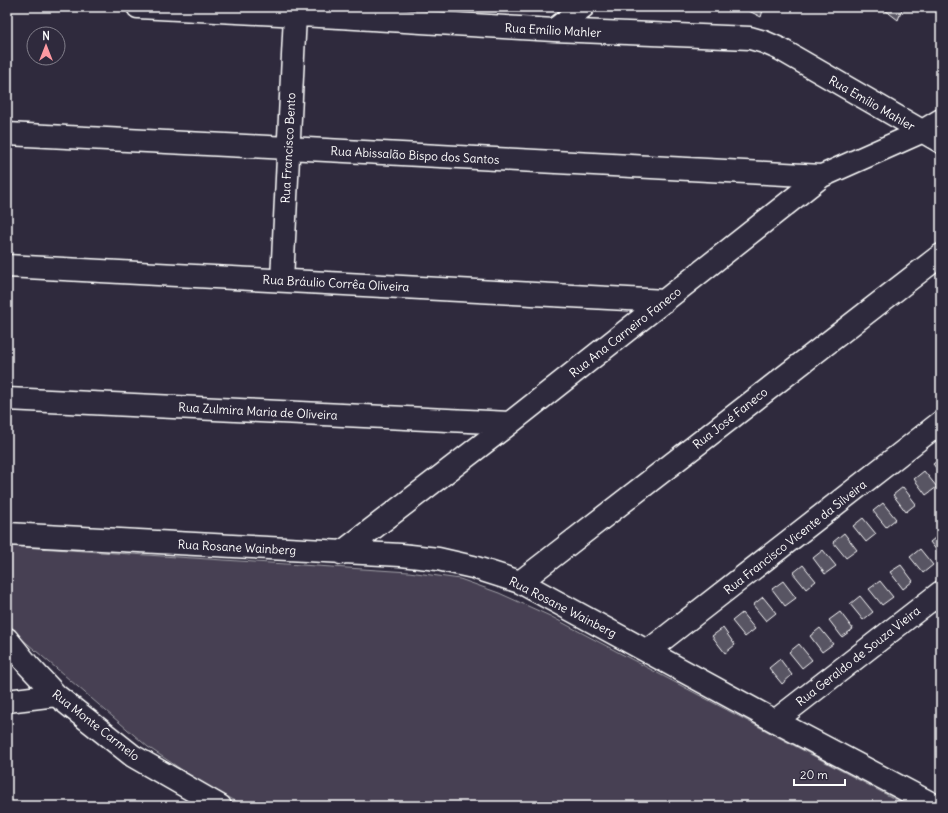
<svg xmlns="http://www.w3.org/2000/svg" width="948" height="813" font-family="Delius,sans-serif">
	<rect width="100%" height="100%" fill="#2f2a3d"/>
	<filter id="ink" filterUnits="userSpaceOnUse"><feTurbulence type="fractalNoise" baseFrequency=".025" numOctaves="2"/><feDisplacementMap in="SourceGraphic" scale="8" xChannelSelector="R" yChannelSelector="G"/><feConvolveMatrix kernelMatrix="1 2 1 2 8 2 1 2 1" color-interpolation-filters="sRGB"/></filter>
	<g filter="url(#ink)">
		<path fill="#464152" stroke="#a2a0a8" d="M7 546 409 572 460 579 499 593 550 616 908 806H245L200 782 148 747 7 626Z"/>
		<path fill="#595564" stroke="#fff" d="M741 7H764L761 17Z
			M881 7H903L898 20Z
			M941 458V474L933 464Z
			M924 471 937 487 926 495 914 479Z
			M903 487 916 504 906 512 893 495Z
			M883 503 896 519 886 527 873 511Z
			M863 518 876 534 866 542 853 526Z
			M844 533 857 550 846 558 833 542Z
			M940 534 941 535V556L930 542Z
			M920 549 933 565 923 573 910 557Z
			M823 550 836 566 825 574 813 558Z
			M803 565 816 581 806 589 793 573Z
			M901 565 913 581 903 589 890 572Z
			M783 581 796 598 785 606 772 589Z
			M880 581 893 597 882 605 869 589Z
			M860 596 873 612 863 620 850 604Z
			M763 597 776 613 766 621 753 605Z
			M840 612 853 629 842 637 829 620Z
			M742 613 755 629 745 637 732 621Z
			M723 628 735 645 725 653 712 636Z
			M820 628 833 644 822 652 810 636Z
			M799 644 812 660 802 668 789 652Z
			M780 659 792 675 782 684 769 668Z"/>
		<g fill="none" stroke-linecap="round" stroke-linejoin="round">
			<defs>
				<path id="minor" d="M138 7 339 17 554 30 750 38 764 42 780 49 941 142
					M554 30 583 7
					M7 134 288 148 822 176
					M7 266 665 301
					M282 280 295 15
					M7 399 510 423
					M7 534 401 555 438 559 473 567 520 582 775 721 936 806
					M341 553 510 423 822 176 921 132 941 120
					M520 582 941 255
					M7 639 28 665 56 695 133 756 220 806
					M648 651 941 422
					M7 701 56 695
					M775 721 941 592"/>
			</defs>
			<use href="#minor" stroke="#fff" stroke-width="25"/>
			<use href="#minor" stroke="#2f2a3d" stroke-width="22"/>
		</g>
	</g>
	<g text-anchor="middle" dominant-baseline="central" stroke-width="3.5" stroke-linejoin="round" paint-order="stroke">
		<g font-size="12" fill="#fff" stroke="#2f2a3d">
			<text transform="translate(553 30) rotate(3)">Rua Emílio Mahler</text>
			<text transform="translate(872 103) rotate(30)">Rua Emílio Mahler</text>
			<text transform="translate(288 148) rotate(-87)">Rua Francisco Bento</text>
			<text transform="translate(415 155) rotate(3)">Rua Abissalão Bispo dos Santos</text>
			<text transform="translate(336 283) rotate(3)">Rua Bráulio Corrêa Oliveira</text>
			<text transform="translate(625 332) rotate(-38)">Rua Ana Carneiro Faneco</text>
			<text transform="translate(258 411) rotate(3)">Rua Zulmira Maria de Oliveira</text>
			<text transform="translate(730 418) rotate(-38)">Rua José Faneco</text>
			<text transform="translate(795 537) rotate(-38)">Rua Francisco Vicente da Silveira</text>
			<text transform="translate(237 547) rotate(3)">Rua Rosane Wainberg</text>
			<text transform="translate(563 607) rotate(27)">Rua Rosane Wainberg</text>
			<text transform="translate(858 656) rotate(-38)">Rua Geraldo de Souza Vieira</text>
			<text transform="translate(96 725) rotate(38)">Rua Monte Carmelo</text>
		</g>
	</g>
	<rect width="948" height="813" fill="none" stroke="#2f2a3d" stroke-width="24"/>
	<rect x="12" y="12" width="924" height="789" fill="none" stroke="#fff" stroke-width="1.5" filter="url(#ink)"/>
	<g transform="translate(46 46)"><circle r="19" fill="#2f2a3d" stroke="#827f8b"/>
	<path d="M0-3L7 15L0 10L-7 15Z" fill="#ff9aa2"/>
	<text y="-6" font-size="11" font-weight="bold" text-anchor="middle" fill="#ffffff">N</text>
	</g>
	<path d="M794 779v6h51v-6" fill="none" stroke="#ffffff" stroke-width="2"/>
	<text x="800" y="779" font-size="12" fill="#ffffff" stroke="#2f2a3d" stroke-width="3" paint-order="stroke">20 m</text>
</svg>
